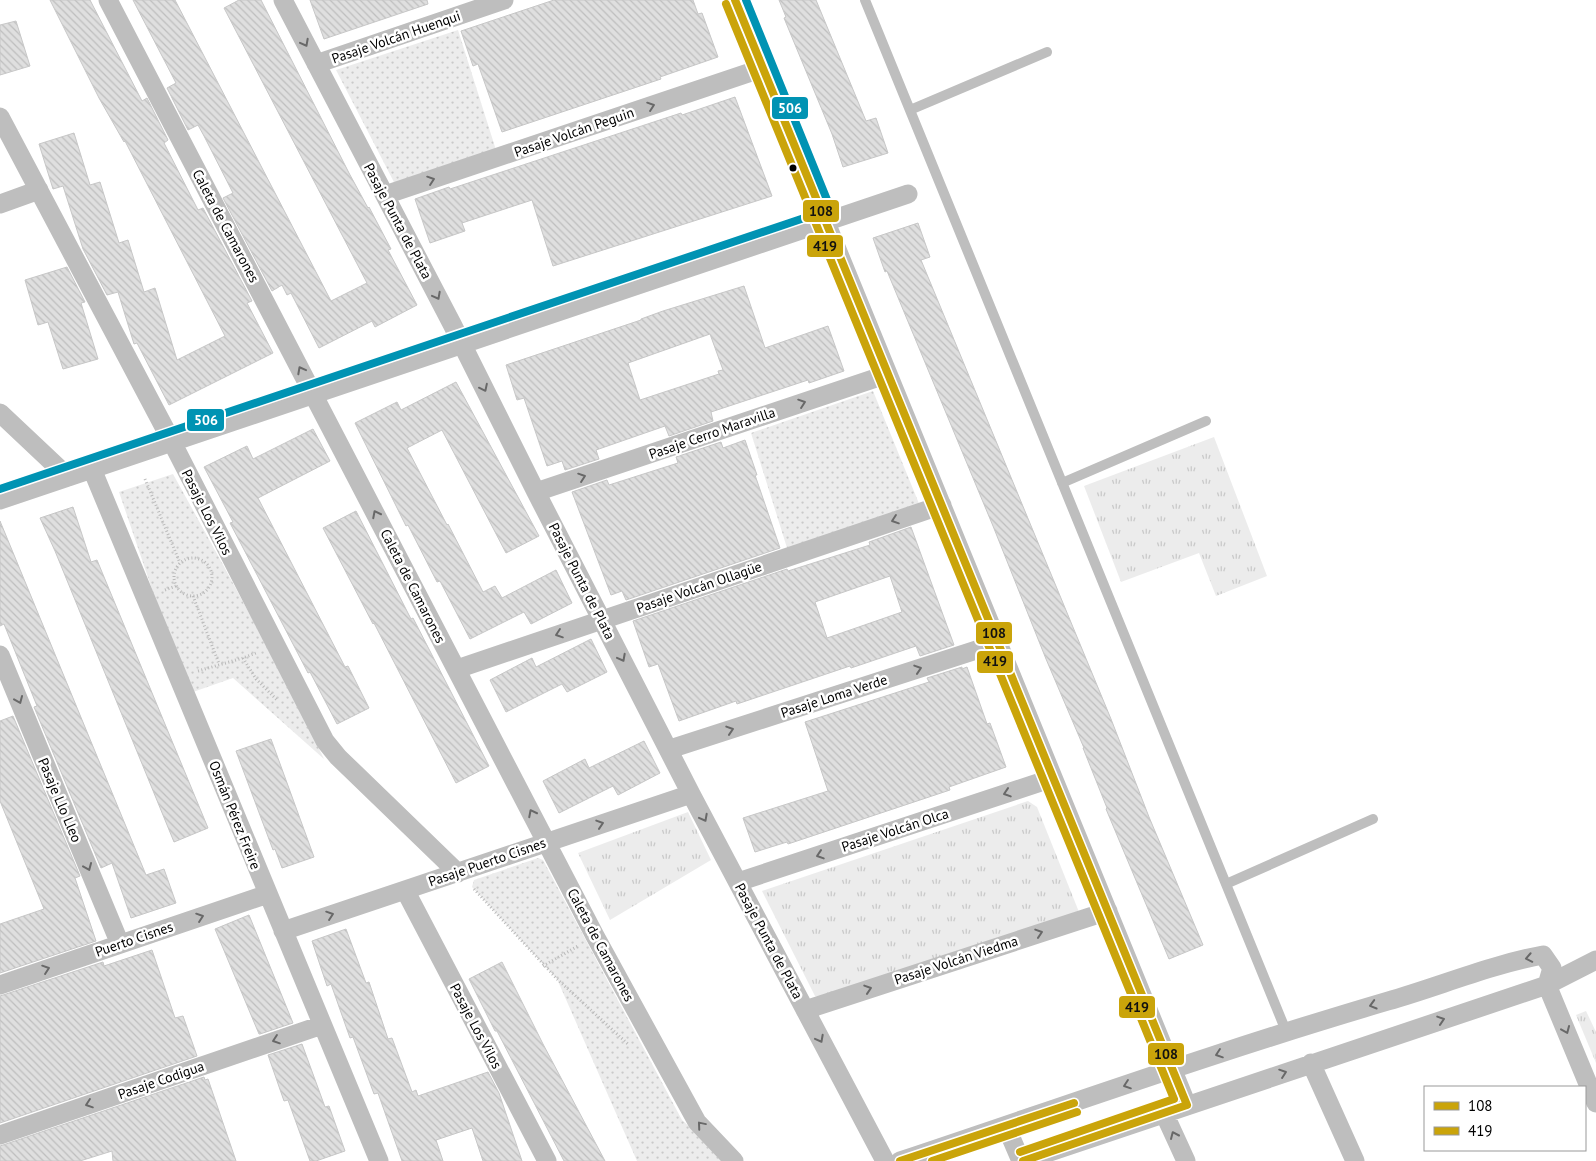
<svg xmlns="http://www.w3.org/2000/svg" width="1596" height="1161" font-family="'PT Sans',sans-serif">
	<defs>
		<pattern id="grass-tufts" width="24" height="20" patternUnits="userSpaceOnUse" patternTransform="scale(1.25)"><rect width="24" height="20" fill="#ececec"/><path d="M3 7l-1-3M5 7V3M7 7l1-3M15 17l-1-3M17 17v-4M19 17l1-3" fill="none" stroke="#c9c9c9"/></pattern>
		<pattern id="park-dots" width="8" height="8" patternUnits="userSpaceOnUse" patternTransform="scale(1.25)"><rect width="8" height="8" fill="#ececec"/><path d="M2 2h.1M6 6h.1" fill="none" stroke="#c9c9c9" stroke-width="1.8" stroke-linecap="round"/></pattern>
		<pattern id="building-back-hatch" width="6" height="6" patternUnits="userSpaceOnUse" patternTransform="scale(1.25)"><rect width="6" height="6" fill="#dfdfdf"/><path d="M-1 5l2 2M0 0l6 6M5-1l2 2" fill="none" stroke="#bebebe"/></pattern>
	</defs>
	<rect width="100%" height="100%" fill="#fff"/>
	<path fill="url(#grass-tufts)" d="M1214 437 1267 576 1216 596 1199 553 1121 582 1084 486Z
		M1028 801 1037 807 1079 912 824 998 815 996 762 891Z
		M688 812 711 860 610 920 578 853Z
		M1586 1011 1596 1032V1063L1576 1015Z"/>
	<path fill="url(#park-dots)" d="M458 30 496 150 396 186 336 70Z
		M873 391 920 506 788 551 751 433Z
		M173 474C225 568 277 662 324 759L233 678 193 692 154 595 119 492Z
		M538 858 543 860 682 1120 727 1161H637L557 979 472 887 474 880Z"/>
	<path fill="url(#building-back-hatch)" stroke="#c7c7c7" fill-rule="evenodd" d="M50 0H90L142 101 147 98 168 140 164 143 198 210 203 208 252 301 247 303 273 353 169 405 137 343 134 344 118 292 107 295 83 249 63 186 53 189 39 144 74 133 90 185 100 182 119 243 128 240 144 292 155 288 177 360 225 336 125 141 124 142 99 98Z
		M133 0H175L331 301 367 283 224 8 239 0H261L349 173 368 208 369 207 391 249 388 250 417 305 375 327 372 321 319 348 291 293 287 295 282 285 272 291 223 198 233 193 204 136 198 125 188 130 167 88 176 83Z
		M310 0H427L428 4 324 39Z
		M554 0H693L698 14 702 13 718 57 660 77 661 79 502 132 478 64 473 66 461 31Z
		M779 0H816L866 121 876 118 888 153 843 167 832 134 784 18 786 17Z
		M16 21 30 66 0 75V25Z
		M735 97 772 196 553 266 532 200 462 223 465 231 430 243 415 199 449 187 450 189 681 113 682 115Z
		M918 223 930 257 921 260 1111 719 1149 817 1203 945 1169 959 1106 809 1107 808 1083 748H1084L1046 659 993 526 887 271 885 272 873 238Z
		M67 267 85 302 81 303 98 359 63 369 48 322 38 325 25 280Z
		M744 286 765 348 828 326 844 371 809 383 808 380 711 412 713 421 669 436 665 426 596 450 599 459 565 470 562 461 547 466 524 398 517 400 506 365 641 320V319L663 311ZM710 334 723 370 718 371 719 374 640 400 628 363Z
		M456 382 539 536 506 553 442 430 407 448 447 525 448 524 483 592 495 586 502 598 556 570 572 603 531 624 524 612 470 639 440 581 437 582 408 525 406 526 355 423 397 402 401 410Z
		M313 429 330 461 258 498 345 667 348 666 369 708 337 724 310 672 308 673 241 544 230 523 233 522 204 467 247 446 253 459Z
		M745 440 757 475H755L780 548 626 600 622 591 611 595 572 492 607 480 609 485 678 463 676 457 721 442 723 448Z
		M73 507 91 562 97 560 208 828 174 842 55 551 40 518Z
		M356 511 411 619 413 618 489 766 456 783 374 623 373 624 323 528Z
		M0 521 146 875 164 869 176 903 131 918 112 863 101 868 34 707 37 706 4 624 0 626Z
		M911 527 954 645 920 656 916 646 851 668 850 666 737 704 736 701 679 721 658 664 649 667 633 621 787 569 788 571 870 545 869 542ZM890 576 902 612 827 638 815 602Z
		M591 639 607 672 567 692 562 684 506 712 490 680 532 658 536 667Z
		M962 667V669L967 667 987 724 990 723 1006 767 949 787 950 790 788 844 787 842 755 852 743 818 828 791 805 722 929 682 927 678Z
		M13 716 80 876 75 878 96 941 0 973V924L44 909 0 801V721Z
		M271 739 314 857 282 868 275 849 273 850 236 751Z
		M644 741 660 773 618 795 613 786 559 813 543 781 585 759 589 768Z
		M249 915 293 1023 260 1034H259L215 929Z
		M346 929 366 983 369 982 388 1039 392 1038 412 1092 416 1090 418 1096 488 1072 499 1093 522 1161H483L472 1128 436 1140 443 1161H402L378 1093 374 1094 353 1037 350 1038 331 984 327 986 312 941Z
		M152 950 175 1018 183 1016 197 1056 0 1123V996L103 962 104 966Z
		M502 962 543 1044 605 1161H564L497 1031H495L469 979Z
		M302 1044 325 1107 329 1106 345 1151 316 1161H310L288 1100 284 1101 268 1055Z
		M204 1077 205 1080 208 1079 236 1161H113L112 1151 80 1161H0V1146Z"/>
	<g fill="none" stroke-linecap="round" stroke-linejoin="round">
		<path stroke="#b9b9b9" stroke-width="3" stroke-dasharray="1 2.5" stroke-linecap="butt" d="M145 479 180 563
			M174 577a19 19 0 1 1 38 0a19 19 0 1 1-38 0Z
			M165 590 176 586
			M193 596 219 664
			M243 658 256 679 278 701
			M198 671 243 658 256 653
			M474 889 557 979 628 1044
			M543 966 578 946"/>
		<path stroke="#bebebe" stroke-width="10" d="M865 0 1286 1031
			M910 110 1047 52
			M1062 483 1206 421
			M1226 884 1373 819"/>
		<path stroke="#bebebe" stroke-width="19" d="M108 0 595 936 697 1122 734 1161
			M283 0 452 324 536 492 691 794 885 1161
			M735 0 1187 1105
			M316 64 504 0
			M0 117 172 442 325 741 338 757 458 873
			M385 195 763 68
			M0 204 39 190
			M0 413 68 477
			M92 469 379 1161
			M536 492 888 374
			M0 500 908 194
			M0 655 120 944
			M457 669 942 505
			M670 749 998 643
			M738 882 1053 778
			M405 890 547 1161
			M283 931 691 794
			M0 985 268 894
			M1547 985 1596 1103
			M805 1010 1108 911
			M1311 1063 1355 1161
			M1164 1113 1186 1161
			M1006 1126 1021 1161
			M0 1135 322 1025
			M900 1161C1062 1107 1224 1049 1388 1001 1440 986 1490 965 1543 955L1552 968 1547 985
			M1023 1161 1547 985 1596 960"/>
		<defs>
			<path id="bus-1" d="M735 0 1187 1105 1023 1161
				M900 1161 1074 1103"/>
			<path id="bus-2" d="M726 4 1174 1099 1020 1152
				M932 1161 1077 1112"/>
			<path id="bus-3" d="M746 0 834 217
				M0 489 822 212"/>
		</defs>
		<use href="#bus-1" stroke="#fff" stroke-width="11"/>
		<use href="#bus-2" stroke="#fff" stroke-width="11"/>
		<use href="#bus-3" stroke="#fff" stroke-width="11"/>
		<use href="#bus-1" stroke="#caa40a" stroke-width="8"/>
		<use href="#bus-2" stroke="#caa40a" stroke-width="8"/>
		<use href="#bus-3" stroke="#0093b3" stroke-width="8"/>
	</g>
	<defs><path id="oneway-chevron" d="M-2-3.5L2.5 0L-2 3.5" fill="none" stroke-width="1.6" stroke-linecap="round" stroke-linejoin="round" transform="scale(1.25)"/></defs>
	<g stroke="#686868">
		<use href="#oneway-chevron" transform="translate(305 43) rotate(62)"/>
		<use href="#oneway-chevron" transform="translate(651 106) rotate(-19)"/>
		<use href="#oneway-chevron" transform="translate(431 180) rotate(-19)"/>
		<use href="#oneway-chevron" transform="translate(437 296) rotate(62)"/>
		<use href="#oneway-chevron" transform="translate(301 370) rotate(-118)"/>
		<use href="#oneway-chevron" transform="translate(484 388) rotate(64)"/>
		<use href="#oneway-chevron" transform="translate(802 403) rotate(-19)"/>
		<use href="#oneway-chevron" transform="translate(582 477) rotate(-19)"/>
		<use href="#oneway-chevron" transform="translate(376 514) rotate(-117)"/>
		<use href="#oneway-chevron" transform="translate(895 520) rotate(161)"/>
		<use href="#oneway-chevron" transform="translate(559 634) rotate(161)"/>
		<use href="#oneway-chevron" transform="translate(622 658) rotate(62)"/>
		<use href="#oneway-chevron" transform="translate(918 669) rotate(-18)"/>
		<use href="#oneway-chevron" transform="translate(19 700) rotate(67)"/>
		<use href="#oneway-chevron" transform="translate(730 730) rotate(-18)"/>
		<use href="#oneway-chevron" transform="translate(1007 793) rotate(162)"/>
		<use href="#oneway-chevron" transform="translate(532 813) rotate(-117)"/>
		<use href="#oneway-chevron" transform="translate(704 818) rotate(62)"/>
		<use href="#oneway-chevron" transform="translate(600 824) rotate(-18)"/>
		<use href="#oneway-chevron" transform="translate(820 855) rotate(162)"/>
		<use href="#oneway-chevron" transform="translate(88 867) rotate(67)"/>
		<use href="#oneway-chevron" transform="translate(330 915) rotate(-19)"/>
		<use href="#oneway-chevron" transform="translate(200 917) rotate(-19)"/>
		<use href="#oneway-chevron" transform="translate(1039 933) rotate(-18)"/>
		<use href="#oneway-chevron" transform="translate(1529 958) rotate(169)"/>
		<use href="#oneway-chevron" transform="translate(46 969) rotate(-19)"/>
		<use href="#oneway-chevron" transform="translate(868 989) rotate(-18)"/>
		<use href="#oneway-chevron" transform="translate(1373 1005) rotate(164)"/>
		<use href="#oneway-chevron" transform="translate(1441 1020) rotate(-18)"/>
		<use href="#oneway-chevron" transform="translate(1566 1030) rotate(67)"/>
		<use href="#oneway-chevron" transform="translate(820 1039) rotate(62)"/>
		<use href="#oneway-chevron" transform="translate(276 1040) rotate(161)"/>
		<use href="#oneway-chevron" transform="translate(1219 1054) rotate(161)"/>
		<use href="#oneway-chevron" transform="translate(1283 1073) rotate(-19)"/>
		<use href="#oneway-chevron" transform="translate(1127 1085) rotate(161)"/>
		<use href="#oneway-chevron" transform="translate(89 1104) rotate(161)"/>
		<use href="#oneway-chevron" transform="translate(701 1125) rotate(-130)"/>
		<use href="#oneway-chevron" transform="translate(1174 1135) rotate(-114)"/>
	</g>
	<circle fill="#000" stroke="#fff" stroke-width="2" cx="793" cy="168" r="4.5"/>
	<g text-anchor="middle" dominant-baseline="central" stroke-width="5" stroke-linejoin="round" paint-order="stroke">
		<g font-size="14" fill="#000" stroke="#fff">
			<text transform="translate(396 37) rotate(-19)">Pasaje Volcán Huenqui</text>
			<text transform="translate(574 132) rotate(-19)">Pasaje Volcán Peguin</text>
			<text transform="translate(398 221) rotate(62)">Pasaje Punta de Plata</text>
			<text transform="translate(226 226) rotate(62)">Caleta de Camarones</text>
			<text transform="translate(712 433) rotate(-19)">Pasaje Cerro Maravilla</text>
			<text transform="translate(207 512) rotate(63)">Pasaje Los Vilos</text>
			<text transform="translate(582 581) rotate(63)">Pasaje Punta de Plata</text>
			<text transform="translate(413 586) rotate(63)">Caleta de Camarones</text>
			<text transform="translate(699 587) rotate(-19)">Pasaje Volcán Ollagüe</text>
			<text transform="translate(834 696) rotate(-18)">Pasaje Loma Verde</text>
			<text transform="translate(60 800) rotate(67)">Pasaje Llo Lleo</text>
			<text transform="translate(235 815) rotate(68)">Osmán Pérez Freire</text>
			<text transform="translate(895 830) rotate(-18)">Pasaje Volcán Olca</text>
			<text transform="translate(487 862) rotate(-19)">Pasaje Puerto Cisnes</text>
			<text transform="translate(134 939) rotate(-19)">Puerto Cisnes</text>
			<text transform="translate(769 941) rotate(62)">Pasaje Punta de Plata</text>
			<text transform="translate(601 945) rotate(62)">Caleta de Camarones</text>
			<text transform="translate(956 960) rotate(-18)">Pasaje Volcán Viedma</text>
			<text transform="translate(476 1026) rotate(62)">Pasaje Los Vilos</text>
			<text transform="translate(161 1080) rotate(-19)">Pasaje Codigua</text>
		</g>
	</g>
	<g stroke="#fff" stroke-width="2">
		<rect x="771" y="96" width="38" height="24" rx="5" fill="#0093b3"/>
		<rect x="802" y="199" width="38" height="24" rx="5" fill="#caa40a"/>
		<rect x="806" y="234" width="38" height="24" rx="5" fill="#caa40a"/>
		<rect x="186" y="408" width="39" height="24" rx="5" fill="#0093b3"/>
		<rect x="975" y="621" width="38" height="24" rx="5" fill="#caa40a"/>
		<rect x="976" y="650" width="38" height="24" rx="5" fill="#caa40a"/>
		<rect x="1118" y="995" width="38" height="24" rx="5" fill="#caa40a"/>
		<rect x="1147" y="1042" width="38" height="24" rx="5" fill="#caa40a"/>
	</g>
	<g font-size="14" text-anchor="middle" font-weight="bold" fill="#fff">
		<text x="790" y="113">506</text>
		<text x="206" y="425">506</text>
	</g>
	<g font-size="14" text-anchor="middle" font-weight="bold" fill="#111">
		<text x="821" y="216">108</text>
		<text x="825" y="251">419</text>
		<text x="994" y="638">108</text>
		<text x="995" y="666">419</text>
		<text x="1137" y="1012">419</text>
		<text x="1166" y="1059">108</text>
	</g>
	<rect x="1424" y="1086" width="162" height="65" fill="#ffffff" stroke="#999999"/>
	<rect x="1434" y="1102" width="25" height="8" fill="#caa40a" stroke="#999999"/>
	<text x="1468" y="1111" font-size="15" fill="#000000">108</text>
	<rect x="1434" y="1127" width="25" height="8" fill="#caa40a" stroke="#999999"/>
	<text x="1468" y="1136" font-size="15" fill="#000000">419</text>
</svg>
